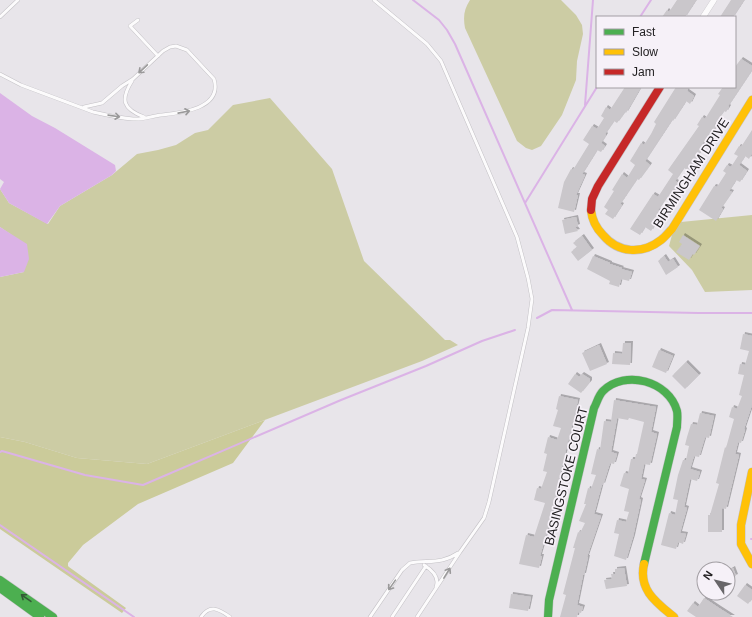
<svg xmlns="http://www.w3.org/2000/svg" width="752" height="617" font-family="Arial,sans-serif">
	<defs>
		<filter id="shadow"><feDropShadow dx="2" dy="-2" stdDeviation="0" flood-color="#0004"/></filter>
	</defs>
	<rect width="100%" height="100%" fill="#e8e5ea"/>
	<path fill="#cccca4" d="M470 0H561L576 15 582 25 583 34 577 61 576 80 562 115 541 146 532 150 526 148 517 141 465 28C463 17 464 9 470 0Z
		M270 98 332 169 364 261 445 340H450L458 345 422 361 147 464 77 458 25 442 0 437V277L24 272 13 236 0 227V189L9 203 48 224 60 206 112 175 137 154 158 150 176 145 195 133 208 130 233 105Z
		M752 215V290L705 292 692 270 669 246 672 235 681 222Z"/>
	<path fill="#cbcb9a" d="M265 420 233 463 138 504 83 545 68 563V566L69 567 126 608 122 613 0 529V437L25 442 77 458 147 464Z"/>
	<path fill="#dbb3e6" d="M0 93 32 116 55 128 115 165 116 171 112 175 60 206 47 224 9 203 0 189 4 182 0 179Z
		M0 227 27 244 29 259 24 272 0 277Z"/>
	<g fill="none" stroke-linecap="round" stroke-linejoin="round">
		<path stroke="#dbb3e6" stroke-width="2" d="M413 0 439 20 447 30 455 44 572 310
			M640 17 651 0
			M585 105 593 0
			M525 203 597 87
			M537 318 552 310 698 313H752
			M0 452 2 451 85 475 143 485 341 400 426 366 482 341 515 330
			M0 525 134 617
			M751 539H752"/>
	</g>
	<path fill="#cac7cb" filter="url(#shadow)" d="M677 0H696L685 17H662L667 10 669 12Z
		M731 0H744L733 17H720Z
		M741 59 752 66V70L728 106 729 107 726 112 724 111 714 125 716 127 712 134 710 132 702 144 704 145 689 171 684 168 675 181 681 184 671 200 667 197 658 210 663 213 651 231 645 227 640 235 630 229 653 194 658 197 673 174 668 170 699 126 697 125 702 117 705 119 720 95 718 94 723 87H735V67Z
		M625 87H641L626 113 625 112 617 123 614 121 605 134 606 135 601 143 605 146 601 152 597 150 582 174 585 175 576 195H578L574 212 558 208 564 182 571 169 573 170 589 144 583 140 592 126 597 129 604 118 601 116 606 107 610 110Z
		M676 87H689L687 91 694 96 690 104 686 101 673 121 672 120 645 161 650 165 639 180 637 179 620 204 622 205 613 219 605 214 608 210 604 207 614 191 612 190 622 174 627 178 635 165 630 161 641 143 644 145 651 134 656 124 654 122Z
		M752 130V153L749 159 745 156 739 165 747 171 740 182 736 180 729 191 732 192 721 208 723 209 716 221 699 210 714 186 717 187 726 173 723 171 727 165 731 167 738 156 734 154 739 146 741 147Z
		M576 217 578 226 575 227 578 231 565 234 562 220Z
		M683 235 700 246 694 255 693 254 689 260 676 252 682 244 679 242Z
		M582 236 592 250 578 261 571 252 577 247 573 243Z
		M593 256 610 263V264L622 268 621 269 632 272 629 281 621 279 619 287 609 284 610 281 587 269Z
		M664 256 668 262 673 259 678 267 666 275 658 261Z
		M743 334 752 336V405L744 429 745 430 741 443 738 442 735 454 739 455 726 509 722 508V532H708V515H710L719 484 716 483 725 447 726 448 734 419 729 417 732 407 737 409 742 396 739 395 744 375 738 374 740 364 745 365 749 351 740 349Z
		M623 343H631L630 365 612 364 613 353 622 354Z
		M599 345 607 364 590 371 582 353Z
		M659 350 673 356 666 373 652 367Z
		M686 362 699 375 685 389 672 376Z
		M575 374 579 377 582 374 590 379V382L581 393 568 384Z
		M559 396 578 400 557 487H558L552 510 553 511 540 556H542L539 568 519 564 526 535 534 537 545 503 534 500 537 488 541 489 547 472 543 471 547 454 544 453 548 437 557 440 561 428 553 426 558 410 556 409Z
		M614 400 656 407 651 432 657 434 650 465 644 464 641 479 645 480 639 499 641 500 633 537 626 560 614 556 619 534 614 533 617 520 626 522 629 512 624 511 629 489 620 486 624 473 628 474 631 459H635L636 454H637L644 422 629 418 628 420 617 418 611 452 617 454 614 464 610 463 603 485 602 484 594 514 601 516 587 557H588L584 575H583L577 605 583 607 581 613 578 612 577 617H560L566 595 563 594 575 548H573L578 532 580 533 585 523 579 521 586 504H584L588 488 591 489 596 475 591 474 597 449 600 450 604 421 611 422Z
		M700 413 714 416 709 438 705 437 699 457 694 456 690 469 700 472 697 481 690 479 684 507 687 508 680 533 686 534 683 544 678 542 676 549 661 545 669 513 675 515 678 500 673 499 678 475 683 460H686L689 446 685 445 687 437 691 424 697 425Z
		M624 568 627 586 606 589 604 580 612 579 611 574H615V569Z
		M733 568 736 576 728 579V571Z
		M745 585 752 590V599L748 604 737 596Z
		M511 594 531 597 528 611 509 608Z
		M704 598 719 608 733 617H696L687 611 693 603 698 607Z"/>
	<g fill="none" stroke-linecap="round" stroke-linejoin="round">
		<defs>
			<path id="lane" d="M374 0 427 44 441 61 517 237 528 278 532 299 528 328 489 502 484 518 460 552 417 617
				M0 17 18 0
				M138 20 130 26 158 56
				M0 74 21 85 93 112C106 115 120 118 133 119 142 120 152 116 161 115 180 113 223 109 214 79L187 50 176 46 170 47 163 51 133 79 122 86 102 103 84 107
				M132 81C120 100 123 109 144 117
				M424 565C432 570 440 577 436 587
				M201 617C210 604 219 609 230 617
				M370 617 402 570 410 563C429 560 442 564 458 553
				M392 617 426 566"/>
			<path id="street" d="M703 17 714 0"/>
			<path id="fast" d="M0 580 53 617
				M0 588 40 617
				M548 617 549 600 594 408C597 403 598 396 603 391 625 369 669 381 677 411 678 416 677 422 677 427L644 564"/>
			<path id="slow" d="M591 210C592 220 596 228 603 235 618 253 642 255 661 240 665 237 668 233 672 229L752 100
				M752 472 741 525V544L752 564
				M644 564C638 590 657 603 674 617"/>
			<path id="jam" d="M591 210 592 199 598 186 660 87"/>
		</defs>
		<use href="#lane" stroke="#c3c1c5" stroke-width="4"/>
		<use href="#street" stroke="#c3c1c5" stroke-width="6"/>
		<use href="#fast" stroke="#c3c1c5" stroke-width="9"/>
		<use href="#slow" stroke="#c3c1c5" stroke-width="9"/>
		<use href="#jam" stroke="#c3c1c5" stroke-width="9"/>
		<use href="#lane" stroke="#fcfbfc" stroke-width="3"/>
		<use href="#street" stroke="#fcfbfc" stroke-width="5.5"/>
		<use href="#fast" stroke="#4caf50" stroke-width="8"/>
		<use href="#slow" stroke="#ffc107" stroke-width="8"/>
		<use href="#jam" stroke="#c62828" stroke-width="8"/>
	</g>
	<defs><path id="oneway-shaft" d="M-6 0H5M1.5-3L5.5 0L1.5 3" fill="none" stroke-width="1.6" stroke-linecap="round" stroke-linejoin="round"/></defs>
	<g stroke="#9a999a">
		<use href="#oneway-shaft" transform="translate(143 69) rotate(137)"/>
		<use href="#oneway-shaft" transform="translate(184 112) rotate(-11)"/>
		<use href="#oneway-shaft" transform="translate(114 116) rotate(8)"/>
		<use href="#oneway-shaft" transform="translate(447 573) rotate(-58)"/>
		<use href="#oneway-shaft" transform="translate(392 585) rotate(125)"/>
	</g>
	<use stroke="#335a35" href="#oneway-shaft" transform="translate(26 598) rotate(-145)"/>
	<g text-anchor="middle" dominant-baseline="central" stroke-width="3.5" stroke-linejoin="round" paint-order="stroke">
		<g font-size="13" fill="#232123" stroke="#f6f1f8">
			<text transform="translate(691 173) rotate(-57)">BIRMINGHAM DRIVE</text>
			<text transform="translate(566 476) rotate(-76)">BASINGSTOKE COURT</text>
		</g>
	</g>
	<rect x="596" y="16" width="140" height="72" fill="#f6f1f8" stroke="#a29ea3"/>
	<rect x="604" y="29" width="20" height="6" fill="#4caf50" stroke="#a29ea3"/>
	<text x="632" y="36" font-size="12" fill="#232123">Fast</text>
	<rect x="604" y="49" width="20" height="6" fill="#ffc107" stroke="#a29ea3"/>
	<text x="632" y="56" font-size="12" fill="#232123">Slow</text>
	<rect x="604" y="69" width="20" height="6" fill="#c62828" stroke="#a29ea3"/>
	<text x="632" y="76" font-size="12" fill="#232123">Jam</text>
	<g transform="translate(716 581) rotate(305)"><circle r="19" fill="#f6f1f8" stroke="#a29ea3"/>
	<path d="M0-3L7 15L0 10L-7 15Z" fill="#686669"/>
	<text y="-6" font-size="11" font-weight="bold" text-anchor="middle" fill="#232123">N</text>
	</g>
</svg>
